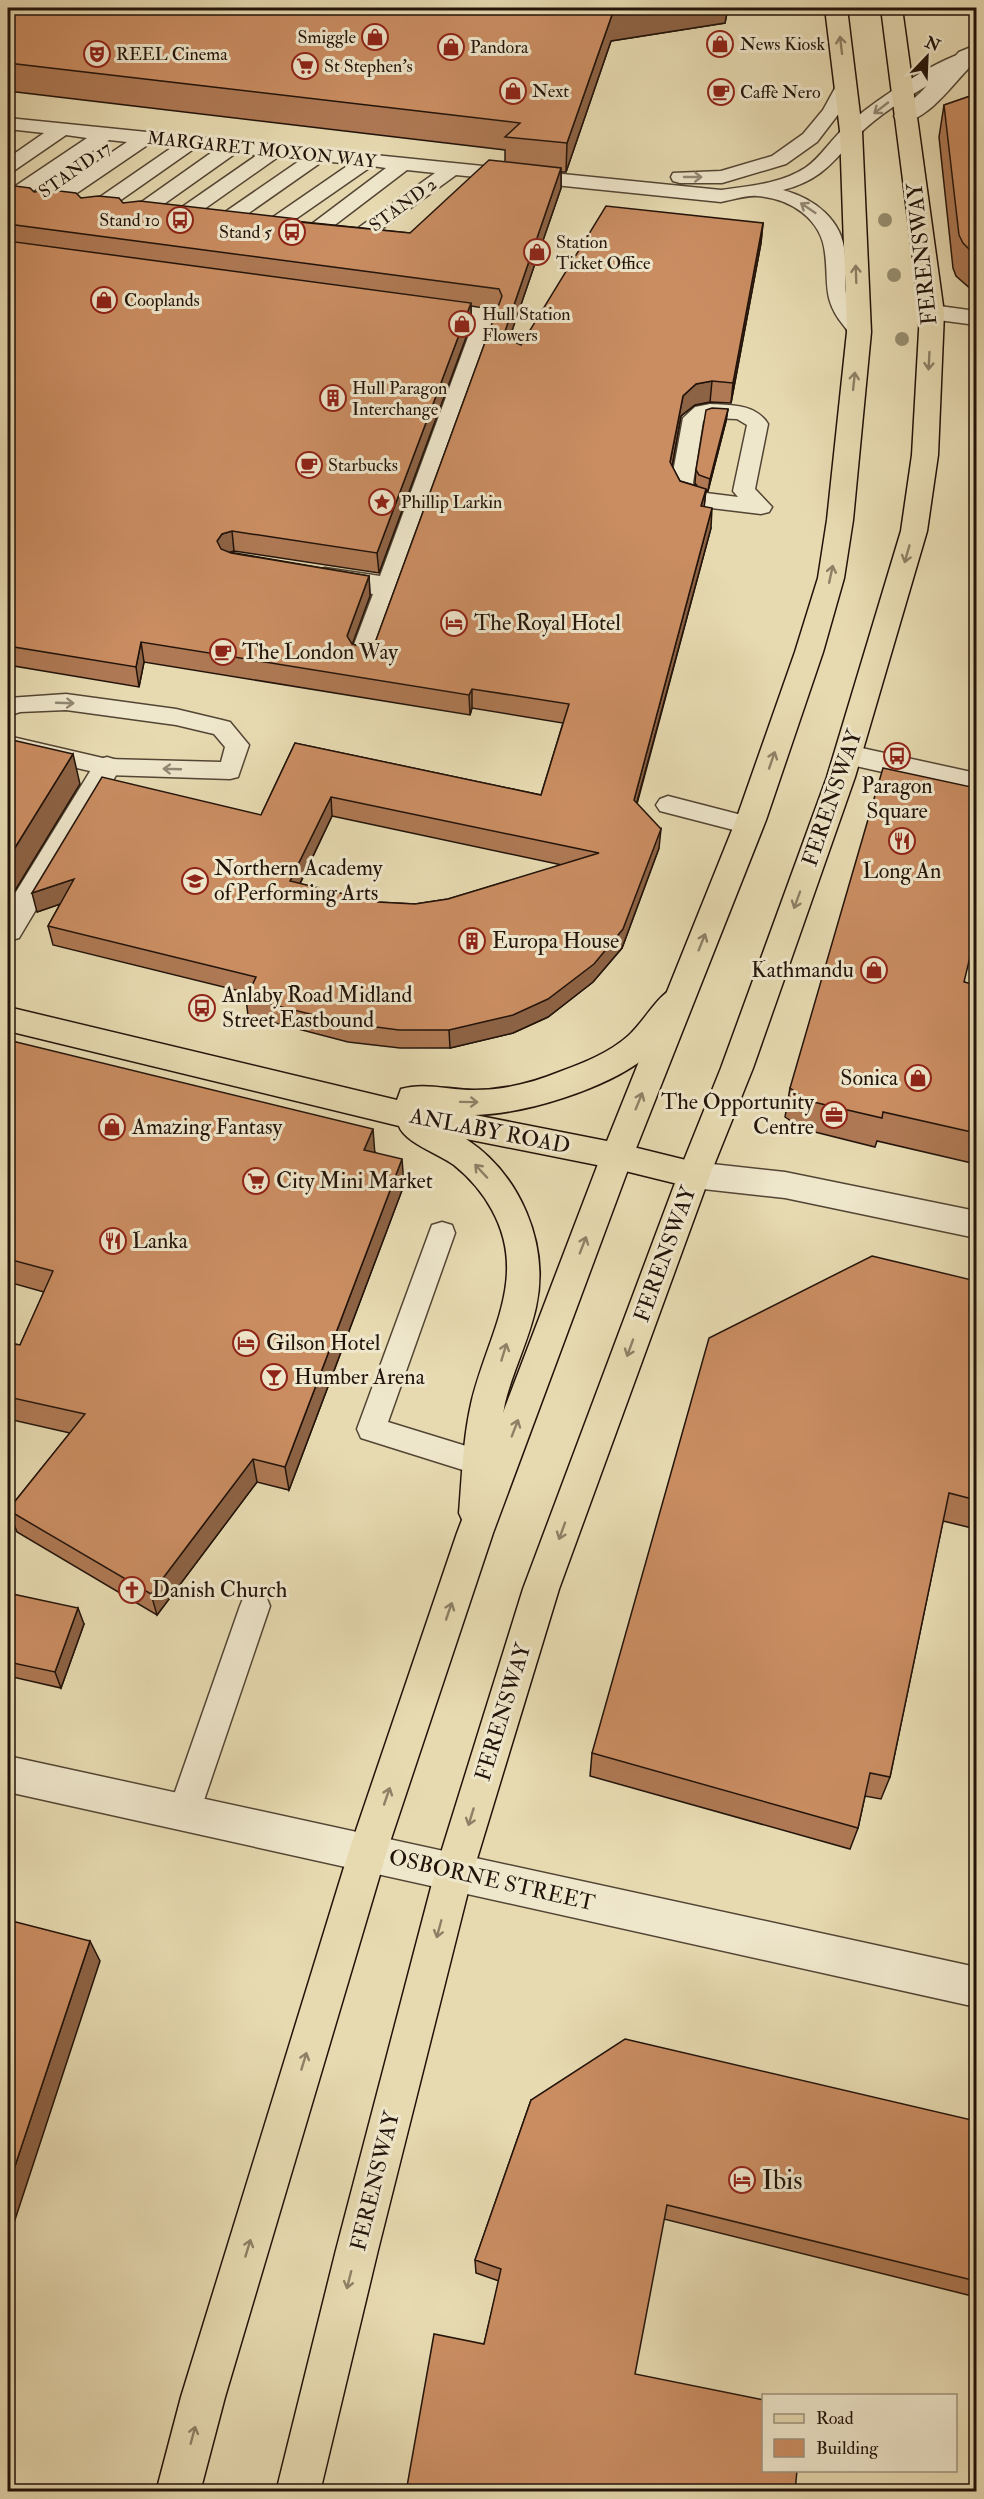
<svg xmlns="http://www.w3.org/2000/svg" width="984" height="2499" font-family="'IM FELL Double Pica',serif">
	<rect width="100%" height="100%" fill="#e7dab1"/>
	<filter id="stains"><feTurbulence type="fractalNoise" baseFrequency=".00333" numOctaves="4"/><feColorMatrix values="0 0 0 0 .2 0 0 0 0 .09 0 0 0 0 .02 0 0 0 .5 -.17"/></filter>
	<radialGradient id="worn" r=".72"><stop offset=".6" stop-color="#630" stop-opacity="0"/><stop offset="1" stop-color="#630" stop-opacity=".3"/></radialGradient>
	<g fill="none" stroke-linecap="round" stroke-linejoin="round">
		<defs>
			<path id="lane" d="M967 52 973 53 976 57 973 61C939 79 904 97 874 121 837 150 833 177 783 190 815 199 843 220 845 255 846 271 843 287 848 302 852 313 862 322 869 332L866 336C854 339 851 335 844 326 822 299 829 284 825 253 822 219 790 198 757 196 746 195 732 200 721 202L456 175 361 244H347L344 240 347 236 435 173 407 170 315 240H301L298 236 301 232 386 168 372 166 274 234H260L257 230 260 226 350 164 323 161 226 229H212L209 225 212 221 302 159 278 157 183 224H169L166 220 169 216 257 155 236 153 140 221H126L123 217 126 213 215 150 195 148 98 216H84L81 212 84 208 174 146 149 144 52 210H38L35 206 38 202 127 142 109 140 15 203 8 205V191L87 138 66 135 15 170 8 172V158L44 133 8 129V118L721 190C749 186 780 184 805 168 820 158 830 141 843 129 868 105 934 60 967 52Z
				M846 78 852 79 855 83 840 112 817 142 786 164 722 183H680L673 181 671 177 673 173 721 171 772 156 803 134 823 110 840 79Z
				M710 404C731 405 756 404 768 424L755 489 772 507 769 512 761 514 703 507 679 499 676 494 671 483 683 418 695 407ZM710 418 737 419 747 425 733 491 738 497 706 493 696 489 693 483 703 421Z
				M66 694 176 709 222 720 230 722 249 745 238 777 230 779 107 775 8 752V736L107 759 221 762 225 747 214 734 176 725 66 710 20 712 8 716V698Z
				M668 796 757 819 761 825 757 831 749 834 660 811 656 805 660 799Z
				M442 1222 452 1225 455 1233 388 1422 492 1454 496 1463 492 1472 482 1476 361 1438 357 1429 429 1233 432 1225Z
				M255 1592 266 1596 270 1606 200 1812 195 1823 184 1827 173 1823 168 1812 240 1606 244 1596Z"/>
			<path id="street" d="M976 45V61C957 77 925 128 897 121L894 116 920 93 959 52Z
				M426 300 488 308 497 311 500 316 378 655 374 662 364 665 354 662 350 655 373 594 316 583 312 577 316 571 325 568 380 576 474 321 417 312 414 307 417 302Z
				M932 305 976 311V325L923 318 920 313 923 308Z
				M848 745 976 773V793L838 762 834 755 838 748Z
				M107 757 117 760 121 767 19 938 8 941V905L97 760Z
				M694 1162 785 1172 976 1211V1238L785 1198 694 1188 683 1184 678 1175 683 1166Z
				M8 1756 976 1967V2007L8 1792Z"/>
			<path id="primary" d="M680 985 691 989 695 997C684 1019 664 1043 645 1058 605 1089 525 1114 475 1115L617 1143 694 1162 705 1166 710 1175 705 1184 694 1188 617 1169 466 1139C520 1174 550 1244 536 1307 529 1340 513 1370 505 1403 498 1439 497 1477 495 1513L490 1524 477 1529 464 1524 459 1513C462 1477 463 1439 471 1404 486 1337 530 1279 492 1210 483 1193 469 1177 454 1165 439 1154 404 1142 399 1126L8 1031V1007L397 1100 401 1089C423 1082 450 1090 474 1090 504 1090 532 1083 559 1072 583 1063 609 1053 628 1036 646 1020 658 992 680 985Z"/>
			<path id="highway" d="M825 8H847L862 131 871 332 853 520 844 578 823 652 766 820 633 1156 493 1533 387 1851 225 2397 200 2492H156L181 2397 349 1851 457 1533 601 1156 736 820 795 652 818 578 827 520 847 332 840 131Z
				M881 8H902L944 313 938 455 927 531 855 777 753 1068 710 1175 559 1589 473 1872 378 2250 320 2492H276L336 2250 435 1872 523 1589 678 1175 721 1068 827 777 901 531 912 455 920 313Z"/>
		</defs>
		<use href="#lane" stroke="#534534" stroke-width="3"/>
		<use href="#street" stroke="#534534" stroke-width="3"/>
		<use href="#primary" stroke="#22130a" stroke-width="3"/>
		<use href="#highway" stroke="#22130a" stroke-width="3"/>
		<use href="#lane" fill="#efe7cc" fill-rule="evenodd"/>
		<use href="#street" fill="#efe7cc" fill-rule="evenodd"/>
		<use href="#primary" fill="#e7dab1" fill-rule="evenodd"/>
		<use href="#highway" fill="#e7dab1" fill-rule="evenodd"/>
	</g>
	<g fill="#978e6e">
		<circle cx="885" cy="220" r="7"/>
		<circle cx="894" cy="275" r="7"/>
		<circle cx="902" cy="339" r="7"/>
	</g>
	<path fill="#ae7954" stroke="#22130a" stroke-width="1.5" fill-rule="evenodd" d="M8 8H728L725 23 611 41 566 172H561V188L509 339 521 345 763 223 761 243 731 403 710 402 695 405 681 416 672 466 680 481 697 486 695 483 696 470 728 409 726 421 708 491 706 490 704 506 711 528 637 804 659 848 622 948 593 982 548 1017 513 1033 450 1048H400L348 1042 248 1016 246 998 248 993 53 945 48 926 60 904 37 912 261 815 295 743 541 795 563 723 472 708 470 715 144 662 139 687 8 665V185L34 192 123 203 410 233 505 162V150L8 91ZM471 306 497 310 375 643 362 647 352 644 370 596 369 576 229 552 234 551 379 573 471 324ZM332 816 562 865 448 899 415 904 377 902 300 884Z
		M951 8H976V14Z
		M976 94V292L972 290 956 276 953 268 939 137 944 105Z
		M964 982 976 985V1164L877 1141 875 1147 803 1129 785 1117 790 1088Z
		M8 1040 375 1152 404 1185 289 1490 257 1482 157 1615 17 1532 8 1510 70 1433 8 1419V1343L20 1345 44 1292 8 1282Z
		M976 1281V1529L943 1521 890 1777 881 1799 865 1796 858 1828 850 1849 590 1776 592 1753Z
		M8 1593 84 1624 61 1688 8 1676Z
		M531 2100 976 2121V2297L664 2219 484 2344 499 2281 476 2273 475 2260Z"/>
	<path fill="#8d6345" stroke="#22130a" stroke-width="1.5" d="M642 8H728L725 23 611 41 566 172 567 143 613 12Z
		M561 168V188L503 357V337Z
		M763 223 761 243 731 403 733 383Z
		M471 303V324L379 573 377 553Z
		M712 381 710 402 695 405 681 416 669 483 670 462 683 396 696 384Z
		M728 409 726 421 708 491 710 479Z
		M706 489 704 509 701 506Z
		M712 508 711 528 632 820 634 800Z
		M232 531 234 551 224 554 219 561 217 541 222 534Z
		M369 576 370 596 348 656 347 636Z
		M141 642 144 662 139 687 136 667Z
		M472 689V708L470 715 469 695Z
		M73 754 80 784 8 902V859Z
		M331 797 332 816 292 900 290 881Z
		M661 829 659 848 622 948 593 982 548 1017 513 1033 450 1048 449 1030Z
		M74 879 78 898 37 912 32 893Z
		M373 1129 375 1155 364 1150Z
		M402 1159 404 1185 289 1490 285 1467Z
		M253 1459 257 1482 157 1615 151 1594Z
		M78 1608 84 1624 61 1688 55 1672Z
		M90 1941 100 1961 8 2241V2187Z"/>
	<path fill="#ca8d62" stroke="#22130a" stroke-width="1.5" fill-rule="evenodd" d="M8 8H642L613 12 567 143 505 137 520 123 8 63Z
		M976 94V256L963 243 959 235 944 105Z
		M489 160 561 168 503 337 521 345 606 206 763 223 733 383 712 381 696 384 683 396 670 462 680 481 706 489 701 506 712 508 634 800 661 829 623 929 594 964 548 999 513 1015 449 1030H399L346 1023 246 998 256 977 48 926 74 879 32 893 102 777 261 815 295 743 541 795 569 704 472 689 469 695 141 642 136 667 8 646V241L471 303 377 553 232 531 222 534 217 541 221 549 231 553 369 576 347 636 352 644 362 647 375 643 502 296 499 289 8 224V185L30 188 34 192 51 190 76 193 81 198 98 196 119 198 123 203 140 201 297 219 299 222 410 233ZM331 797 599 853 448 899 415 904 377 902 290 881Z
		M712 408 728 409 710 479 699 475 696 470 706 410Z
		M8 739 73 754 8 859Z
		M883 768 976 788V932L964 982 976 985V1133L883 1112 882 1118 809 1101 790 1088Z
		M8 1040 373 1129 364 1150 402 1159 285 1467 253 1459 151 1594 8 1510 85 1414 8 1397V1343L20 1345 53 1271 8 1259Z
		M872 1256 976 1281V1500L949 1493 890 1777 870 1773 858 1828 592 1753 709 1338Z
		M8 1593 78 1608 55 1672 8 1662Z
		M8 1920 90 1941 8 2187Z
		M625 2039 976 2121V2281L667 2205 635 2374 764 2400V2470H797L795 2492H406L434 2334 484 2344 501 2269 475 2260 531 2100Z"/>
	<defs><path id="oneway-shaft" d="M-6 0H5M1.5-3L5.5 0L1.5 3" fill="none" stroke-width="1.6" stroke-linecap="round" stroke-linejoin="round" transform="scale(1.5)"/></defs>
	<g stroke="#8e8066">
		<use href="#oneway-shaft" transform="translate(841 45) rotate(-97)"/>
		<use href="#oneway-shaft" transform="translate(856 274) rotate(-92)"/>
		<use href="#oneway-shaft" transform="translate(929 361) rotate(93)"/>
		<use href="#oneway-shaft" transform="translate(854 381) rotate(-84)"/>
		<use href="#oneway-shaft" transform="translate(907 554) rotate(106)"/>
		<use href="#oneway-shaft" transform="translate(831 574) rotate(-78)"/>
		<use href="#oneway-shaft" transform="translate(772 760) rotate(-71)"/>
		<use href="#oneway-shaft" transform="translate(797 900) rotate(110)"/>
		<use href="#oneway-shaft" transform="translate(702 942) rotate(-68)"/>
		<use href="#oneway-shaft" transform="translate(639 1101) rotate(-68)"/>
		<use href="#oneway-shaft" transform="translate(469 1102) rotate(1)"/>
		<use href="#oneway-shaft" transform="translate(481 1171) rotate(-133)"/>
		<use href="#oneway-shaft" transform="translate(583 1245) rotate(-69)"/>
		<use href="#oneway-shaft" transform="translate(630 1348) rotate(110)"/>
		<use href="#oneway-shaft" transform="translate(504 1352) rotate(-73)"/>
		<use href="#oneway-shaft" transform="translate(515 1428) rotate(-69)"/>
		<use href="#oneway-shaft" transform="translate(562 1531) rotate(110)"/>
		<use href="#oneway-shaft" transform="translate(449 1611) rotate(-71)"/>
		<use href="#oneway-shaft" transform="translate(387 1796) rotate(-71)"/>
		<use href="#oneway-shaft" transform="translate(471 1817) rotate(107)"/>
		<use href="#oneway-shaft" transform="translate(439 1929) rotate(105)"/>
		<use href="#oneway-shaft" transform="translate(304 2061) rotate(-73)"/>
		<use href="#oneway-shaft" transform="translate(248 2248) rotate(-73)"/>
		<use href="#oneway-shaft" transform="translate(349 2280) rotate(104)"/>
		<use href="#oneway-shaft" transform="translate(193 2435) rotate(-75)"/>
	</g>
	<g stroke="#938875">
		<use href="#oneway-shaft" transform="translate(881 108) rotate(142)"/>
		<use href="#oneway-shaft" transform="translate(693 177)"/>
		<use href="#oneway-shaft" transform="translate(808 208) rotate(-146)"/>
		<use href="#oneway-shaft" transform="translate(65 703) rotate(2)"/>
		<use href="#oneway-shaft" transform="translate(172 769) rotate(-178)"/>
	</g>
	<defs>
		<symbol id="shop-ring" viewBox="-11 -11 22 22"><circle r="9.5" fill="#efe7cc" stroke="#8f2418" stroke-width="1.5"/><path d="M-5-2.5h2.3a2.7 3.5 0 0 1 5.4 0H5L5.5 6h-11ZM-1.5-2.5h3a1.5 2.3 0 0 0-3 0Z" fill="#8f2418"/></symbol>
		<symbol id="theatre-ring" viewBox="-11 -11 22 22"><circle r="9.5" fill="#efe7cc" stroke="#8f2418" stroke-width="1.5"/><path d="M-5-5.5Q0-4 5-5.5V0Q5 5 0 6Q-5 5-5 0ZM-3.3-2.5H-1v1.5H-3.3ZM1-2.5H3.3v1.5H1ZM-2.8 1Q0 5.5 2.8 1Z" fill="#8f2418"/></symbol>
		<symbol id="supermarket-ring" viewBox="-11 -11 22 22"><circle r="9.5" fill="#efe7cc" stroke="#8f2418" stroke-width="1.5"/><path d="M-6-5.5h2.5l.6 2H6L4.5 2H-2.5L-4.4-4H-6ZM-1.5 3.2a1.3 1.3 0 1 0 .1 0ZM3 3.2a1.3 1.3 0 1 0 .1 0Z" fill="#8f2418"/></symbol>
		<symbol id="cafe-ring" viewBox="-11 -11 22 22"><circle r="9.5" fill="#efe7cc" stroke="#8f2418" stroke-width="1.5"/><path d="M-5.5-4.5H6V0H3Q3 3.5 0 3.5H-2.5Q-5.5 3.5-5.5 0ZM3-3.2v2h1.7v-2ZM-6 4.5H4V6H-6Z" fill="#8f2418"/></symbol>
		<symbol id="bus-ring" viewBox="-11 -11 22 22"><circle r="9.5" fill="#efe7cc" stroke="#8f2418" stroke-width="1.5"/><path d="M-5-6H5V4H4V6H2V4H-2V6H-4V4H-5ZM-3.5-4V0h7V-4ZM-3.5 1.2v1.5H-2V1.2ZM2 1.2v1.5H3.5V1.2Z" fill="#8f2418"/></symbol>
		<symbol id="building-ring" viewBox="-11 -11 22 22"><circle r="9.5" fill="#efe7cc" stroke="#8f2418" stroke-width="1.5"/><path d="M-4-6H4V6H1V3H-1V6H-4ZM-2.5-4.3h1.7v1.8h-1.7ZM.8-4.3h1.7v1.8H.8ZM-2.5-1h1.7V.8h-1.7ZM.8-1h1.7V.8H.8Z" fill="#8f2418"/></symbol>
		<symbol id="sight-ring" viewBox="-11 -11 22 22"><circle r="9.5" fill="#efe7cc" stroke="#8f2418" stroke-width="1.5"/><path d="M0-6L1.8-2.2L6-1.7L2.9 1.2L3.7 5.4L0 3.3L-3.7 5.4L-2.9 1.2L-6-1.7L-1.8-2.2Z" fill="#8f2418"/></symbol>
		<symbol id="hotel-ring" viewBox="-11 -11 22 22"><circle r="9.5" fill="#efe7cc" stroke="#8f2418" stroke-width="1.5"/><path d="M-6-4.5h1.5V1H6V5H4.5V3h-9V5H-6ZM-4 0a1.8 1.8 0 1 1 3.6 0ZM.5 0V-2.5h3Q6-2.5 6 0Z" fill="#8f2418"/></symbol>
		<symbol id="restaurant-ring" viewBox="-11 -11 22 22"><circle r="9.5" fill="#efe7cc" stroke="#8f2418" stroke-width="1.5"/><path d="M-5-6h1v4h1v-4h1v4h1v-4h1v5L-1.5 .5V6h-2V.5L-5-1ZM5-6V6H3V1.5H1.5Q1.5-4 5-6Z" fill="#8f2418"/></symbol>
		<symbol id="university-ring" viewBox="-11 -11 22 22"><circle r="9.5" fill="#efe7cc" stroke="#8f2418" stroke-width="1.5"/><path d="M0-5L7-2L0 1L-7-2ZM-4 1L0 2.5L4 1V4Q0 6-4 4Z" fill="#8f2418"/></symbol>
		<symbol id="office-ring" viewBox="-11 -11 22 22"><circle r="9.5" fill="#efe7cc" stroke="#8f2418" stroke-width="1.5"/><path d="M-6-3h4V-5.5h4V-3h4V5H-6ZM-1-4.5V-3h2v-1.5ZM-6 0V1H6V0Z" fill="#8f2418"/></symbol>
		<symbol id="bar-ring" viewBox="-11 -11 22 22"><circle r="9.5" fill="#efe7cc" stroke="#8f2418" stroke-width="1.5"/><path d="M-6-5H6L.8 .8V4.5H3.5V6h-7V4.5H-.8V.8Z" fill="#8f2418"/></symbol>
		<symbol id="church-ring" viewBox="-11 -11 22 22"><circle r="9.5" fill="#efe7cc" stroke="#8f2418" stroke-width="1.5"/><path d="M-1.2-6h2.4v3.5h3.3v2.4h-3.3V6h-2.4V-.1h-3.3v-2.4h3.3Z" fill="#8f2418"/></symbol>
	</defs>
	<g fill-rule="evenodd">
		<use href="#shop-ring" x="360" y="22" width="30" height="30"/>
		<use href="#shop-ring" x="705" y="29" width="30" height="30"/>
		<use href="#shop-ring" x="436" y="32" width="30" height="30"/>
		<use href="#theatre-ring" x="82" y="39" width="30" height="30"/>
		<use href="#supermarket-ring" x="290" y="51" width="30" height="30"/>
		<use href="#shop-ring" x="498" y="76" width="30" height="30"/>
		<use href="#cafe-ring" x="706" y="77" width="30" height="30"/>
		<use href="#bus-ring" x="165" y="205" width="30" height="30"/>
		<use href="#bus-ring" x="277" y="217" width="30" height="30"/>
		<use href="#shop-ring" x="522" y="237" width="30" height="30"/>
		<use href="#shop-ring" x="89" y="285" width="30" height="30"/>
		<use href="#shop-ring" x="447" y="309" width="30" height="30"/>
		<use href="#building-ring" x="318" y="383" width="30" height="30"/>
		<use href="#cafe-ring" x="294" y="450" width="30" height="30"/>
		<use href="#sight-ring" x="367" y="487" width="30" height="30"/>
		<use href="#hotel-ring" x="439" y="608" width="30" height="30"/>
		<use href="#cafe-ring" x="208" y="637" width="30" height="30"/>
		<use href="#bus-ring" x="882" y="741" width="30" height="30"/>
		<use href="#restaurant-ring" x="887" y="826" width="30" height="30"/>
		<use href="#university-ring" x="180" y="866" width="30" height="30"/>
		<use href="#building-ring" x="457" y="926" width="30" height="30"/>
		<use href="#shop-ring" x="859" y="955" width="30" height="30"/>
		<use href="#bus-ring" x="187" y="993" width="30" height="30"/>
		<use href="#shop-ring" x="903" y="1063" width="30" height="30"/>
		<use href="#office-ring" x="819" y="1100" width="30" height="30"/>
		<use href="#shop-ring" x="97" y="1112" width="30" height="30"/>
		<use href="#supermarket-ring" x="241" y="1166" width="30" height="30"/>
		<use href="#restaurant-ring" x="98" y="1226" width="30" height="30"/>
		<use href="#hotel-ring" x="231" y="1328" width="30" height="30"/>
		<use href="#bar-ring" x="259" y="1362" width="30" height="30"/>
		<use href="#church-ring" x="117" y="1575" width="30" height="30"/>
		<use href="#hotel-ring" x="727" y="2165" width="30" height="30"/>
	</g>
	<g text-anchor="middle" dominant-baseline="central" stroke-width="6" stroke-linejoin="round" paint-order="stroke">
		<g font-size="18" fill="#22130a" stroke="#efe7cc" text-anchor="start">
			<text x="356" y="37" text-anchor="end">Smiggle</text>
			<text x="740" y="44">News Kiosk</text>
			<text x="470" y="47">Pandora</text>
			<text x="116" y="54">REEL Cinema</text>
			<text x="324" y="66">St Stephen's</text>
			<text x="532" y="91">Next</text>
			<text x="740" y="92">Caffè Nero</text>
			<text x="160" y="220" text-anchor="end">Stand 10</text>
			<text x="272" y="232" text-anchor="end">Stand 5</text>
			<text x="556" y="242">Station<tspan x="556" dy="21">Ticket Office</tspan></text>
			<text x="124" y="300">Cooplands</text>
			<text x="482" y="314">Hull Station<tspan x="482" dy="21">Flowers</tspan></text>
			<text x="352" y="388">Hull Paragon<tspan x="352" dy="21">Interchange</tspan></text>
			<text x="328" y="465">Starbucks</text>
			<text x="401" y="502">Phillip Larkin</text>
		</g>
		<g font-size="18" fill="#22130a" stroke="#efe7cc">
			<text transform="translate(262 150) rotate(6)">MARGARET MOXON WAY</text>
			<text transform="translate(75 170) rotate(-35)">STAND 17</text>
			<text transform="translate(403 205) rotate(-36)">STAND 2</text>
		</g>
		<g font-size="22" fill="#22130a" stroke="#efe7cc">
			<text transform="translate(922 254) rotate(-96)">FERENSWAY</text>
			<text transform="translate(832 798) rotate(-71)">FERENSWAY</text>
			<text transform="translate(490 1131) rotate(11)">ANLABY ROAD</text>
			<text transform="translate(665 1254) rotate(-70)">FERENSWAY</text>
			<text transform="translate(503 1712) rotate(-73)">FERENSWAY</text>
			<text transform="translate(492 1880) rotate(13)">OSBORNE STREET</text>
			<text transform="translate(375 2181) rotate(-76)">FERENSWAY</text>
		</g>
		<g font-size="22" fill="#22130a" stroke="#efe7cc" text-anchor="start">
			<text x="474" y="623">The Royal Hotel</text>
			<text x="242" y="652">The London Way</text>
			<text x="897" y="786" text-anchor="middle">Paragon<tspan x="897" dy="25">Square</tspan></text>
			<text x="214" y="868">Northern Academy<tspan x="214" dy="25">of Performing Arts</tspan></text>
			<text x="902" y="871" text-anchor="middle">Long An</text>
			<text x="492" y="941">Europa House</text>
			<text x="854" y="970" text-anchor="end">Kathmandu</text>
			<text x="222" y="995">Anlaby Road Midland<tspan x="222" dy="25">Street Eastbound</tspan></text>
			<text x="898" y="1078" text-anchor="end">Sonica</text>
			<text x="814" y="1102" text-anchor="end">The Opportunity<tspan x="814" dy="25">Centre</tspan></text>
			<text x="132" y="1127">Amazing Fantasy</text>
			<text x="276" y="1181">City Mini Market</text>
			<text x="132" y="1241">Lanka</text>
			<text x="266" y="1343">Gilson Hotel</text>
			<text x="294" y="1377">Humber Arena</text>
			<text x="152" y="1590">Danish Church</text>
		</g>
		<g font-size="27" fill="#22130a" stroke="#efe7cc" text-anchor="start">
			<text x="762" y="2180">Ibis</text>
		</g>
	</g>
	<rect width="984" height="2499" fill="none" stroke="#e7dab1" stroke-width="30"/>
	<rect x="9" y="9" width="966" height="2481" fill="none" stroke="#22130a" stroke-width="3"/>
	<rect x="15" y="15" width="954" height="2469" fill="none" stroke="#22130a" stroke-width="1.5"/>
	<rect x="762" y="2394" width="195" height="78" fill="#efe7cc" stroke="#9d927e" stroke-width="1.5"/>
	<rect x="774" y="2414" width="30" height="9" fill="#e7dab1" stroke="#9d927e" stroke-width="1.5"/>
	<text x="816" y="2424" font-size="18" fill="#22130a">Road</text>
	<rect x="774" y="2439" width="30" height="18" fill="#ca8d62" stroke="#9d927e" stroke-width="1.5"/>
	<text x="816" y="2454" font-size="18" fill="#22130a">Building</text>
	<g transform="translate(927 57) rotate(23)" stroke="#efe7cc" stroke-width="4.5" paint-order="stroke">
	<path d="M0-4.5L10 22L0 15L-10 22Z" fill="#22130a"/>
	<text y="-9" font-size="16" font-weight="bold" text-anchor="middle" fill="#22130a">N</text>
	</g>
	<rect width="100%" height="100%" filter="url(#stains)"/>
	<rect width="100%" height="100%" fill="url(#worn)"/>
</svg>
